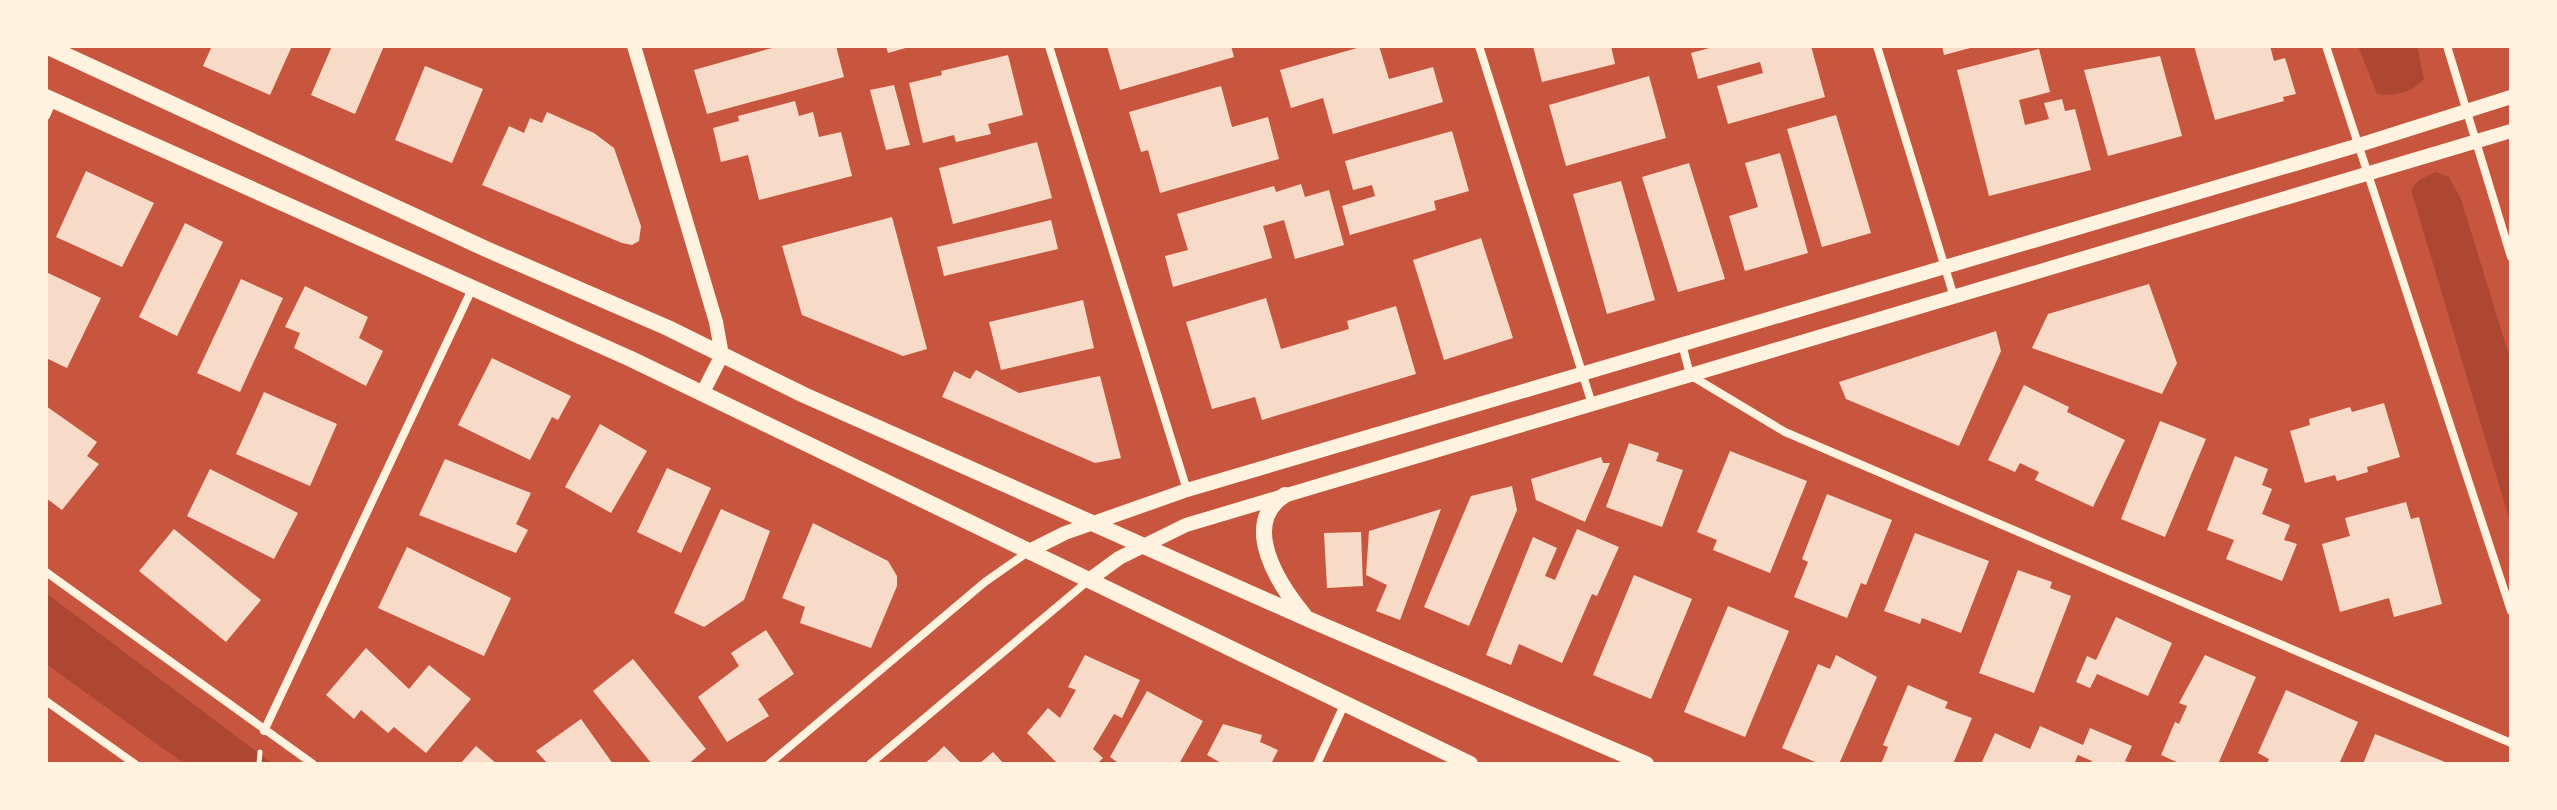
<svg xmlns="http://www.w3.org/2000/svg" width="2557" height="810" font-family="'Source Serif 4',serif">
	<rect width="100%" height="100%" fill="#c8553d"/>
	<path fill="#ae4732" d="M2358 46H2417L2424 79C2412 92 2395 97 2377 94Z
		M2436 172 2449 177 2461 199 2511 362V525L2411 190 2419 180Z
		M46 593 273 764H185L46 664Z"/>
	<path fill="#f7dbc8" d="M212 46H292L270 95 203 66Z
		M332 46H384L355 114 311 95Z
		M779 46H836L844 77 707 114 694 70Z
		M886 46H909V47L888 53Z
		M1107 46H1231L1234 57 1120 90Z
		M1364 46H1379L1389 79 1433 67 1443 102 1333 134 1323 98 1291 108 1280 70Z
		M1533 46H1611L1615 64 1542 82Z
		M1717 46H1811L1825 97 1728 124 1717 86 1763 73 1760 62 1698 79 1691 53Z
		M1942 46H1974V47L1944 55Z
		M2194 46H2270L2274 61 2285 58 2296 94 2283 97 2284 101 2215 120Z
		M2039 49 2050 92 2019 100 2025 125 2049 119 2044 103 2062 99 2065 111 2075 109 2091 170 1989 196 1957 70Z
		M1008 55 1023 115 988 124 991 134 956 142 954 135 923 143 909 83 942 75 941 71Z
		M2160 56 2182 136 2108 156 2084 70Z
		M425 66 483 89 452 163 395 140Z
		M1649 76 1666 138 1566 166 1549 105Z
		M894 85 910 145 886 150 870 90Z
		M1221 86 1232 127 1268 117 1279 159 1160 193 1148 150 1141 152 1129 112Z
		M795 101 799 116 813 112 819 137 841 132 852 176 759 200 748 155 721 162 713 128 739 121 738 116Z
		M547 112 594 133 614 148 641 226 639 241 632 245 622 243 482 185 509 126 524 133 530 118 542 123Z
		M1836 115 1871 233 1822 247 1787 129Z
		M1452 131 1469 191 1434 201 1436 210 1350 235 1342 206 1375 196 1372 185 1353 190 1345 161Z
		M1037 142 1052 198 953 224 939 168Z
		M1780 153 1808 253 1745 271 1729 216 1758 207 1745 163Z
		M1689 163 1725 279 1678 292 1642 177Z
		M86 171 154 203 122 267 56 237Z
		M1621 181 1655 300 1607 314 1573 194Z
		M1301 184 1305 197 1329 190 1344 245 1295 259 1284 220 1263 226 1272 258 1173 287 1165 256 1188 250 1177 214 1274 186 1276 192Z
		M892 217 927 349 903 356 802 315 782 246Z
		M1051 220 1058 249 944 276 937 247Z
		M185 223 223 242 177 336 139 317Z
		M1481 238 1513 338 1444 360 1413 260Z
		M46 272 101 298 67 368 46 358Z
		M241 279 283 298 240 392 197 373Z
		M2149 284 2177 363 2162 394 2032 348 2048 314Z
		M305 286 368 317 359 338 383 351 366 386 294 348 300 333 285 327Z
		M1266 298 1281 349 1349 329 1347 321 1396 306 1416 374 1262 420 1255 397 1212 409 1186 322Z
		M1083 300 1094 348 1001 370 989 322Z
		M1996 331 2001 351 1959 446 1846 399 1839 382Z
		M492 358 571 396 558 420 552 417 530 460 458 425Z
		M976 370 1019 393 1100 376 1121 458 1095 463 942 397 954 371 970 379Z
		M2024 385 2069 407 2067 412 2125 440 2093 507 2035 480 2039 472 2020 463 2015 472 1988 460Z
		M264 392 337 424 310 486 236 454Z
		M2384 403 2400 457 2367 467 2368 472 2337 481 2335 475 2305 483 2290 431 2310 425 2309 419 2350 407 2352 412Z
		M46 406 97 442 87 456 99 464 62 510 46 498Z
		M2160 421 2206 439 2165 537 2121 519Z
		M600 424 647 451 611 513 565 487Z
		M1629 443 1659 453 1656 461 1683 470 1662 527 1606 507Z
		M1730 451 1807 481 1770 573 1713 550 1717 540 1697 532Z
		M2235 456 2268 469 2262 485 2272 489 2262 514 2290 525 2284 540 2297 544 2282 581 2226 559 2234 540 2207 530Z
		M1601 457 1603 463H1610L1585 522 1536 500 1531 479Z
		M445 459 531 493 516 524 528 530 516 553 419 515Z
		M667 468 711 488 681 553 637 532Z
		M210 469 298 513 274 559 187 516Z
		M1512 486 1517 510 1469 626 1424 607 1471 496Z
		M1827 494 1892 520 1866 585 1861 583 1847 618 1794 597 1808 562 1802 559Z
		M2406 502 2411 519 2419 517 2442 604 2394 617 2389 598 2340 612 2322 544 2350 536 2345 518Z
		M721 509 770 531 744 600 704 627 674 613Z
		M1441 509 1400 620 1376 611 1387 585 1366 575 1369 531Z
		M813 523 888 561 897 576V586L871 648 800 623 805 607 782 598Z
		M174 529 261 600 226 642 139 571Z
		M1577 529 1619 547 1597 596 1592 594 1562 663 1519 644 1511 665 1486 655 1533 537 1557 548 1545 576 1555 580Z
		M1361 532 1363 586 1327 588 1324 533Z
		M1915 533 1989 561 1961 633 1922 618 1920 624 1884 611Z
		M407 547 511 598 484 656 378 608Z
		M2018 570 2052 582 2050 588 2071 596 2034 693 1979 673Z
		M1634 575 1692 599 1651 699 1593 675Z
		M1728 606 1789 631 1745 737 1684 712Z
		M2116 617 2172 643 2148 696 2097 674 2090 688 2076 682 2087 656 2096 660Z
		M766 630 794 674 758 699 769 716 727 742 698 697 739 666 731 653Z
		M366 648 409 689 429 665 471 699 426 753 394 727 388 733 361 710 354 719 326 695Z
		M1085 655 1140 680 1122 718 1114 714 1093 749 1103 758 1097 764H1058L1027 733 1048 708 1060 718 1076 690 1068 687Z
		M1836 655 1877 677 1839 764H1820L1782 748 1818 664 1830 669Z
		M2205 655 2256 677 2218 764H2181L2161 755 2175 722 2179 724 2187 706 2179 703Z
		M633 659 706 749 688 764H652L593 691Z
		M1908 685 1948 702 1945 708 1972 718 1953 764H1881L1888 747 1883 745Z
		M2286 690 2358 722 2339 764H2267L2269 759 2258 753Z
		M1147 691 1203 721 1179 764H1120L1110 757Z
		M581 719 613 764H548L536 751Z
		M1223 724 1262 735 1260 742 1278 750 1271 764H1223L1207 755Z
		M2040 726 2083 745 2090 728 2132 746 2125 761 2133 764H2091L2092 761 2078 755 2074 764H1981L1995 733 2030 749Z
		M2375 734 2450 764H2363Z
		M476 746 497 764H460Z
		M944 746 962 764H924L936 754Z
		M993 752 1004 764H979Z"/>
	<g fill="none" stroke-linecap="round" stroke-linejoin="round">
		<path stroke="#fff3e0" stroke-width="5" d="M259 764 260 752"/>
		<path stroke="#fff3e0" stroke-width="8" d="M1049 46 1187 490
			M1479 46 1592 404
			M1877 46 1954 297
			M2326 46 2511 611
			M2447 46 2511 257
			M46 116 53 100
			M1682 344 1690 375 1785 432 2511 743
			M46 572 313 764
			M46 701 135 764
			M264 731 472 289
			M769 764 985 582 1028 552
			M870 764 1089 580
			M1317 764 1344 705"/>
		<path stroke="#fff3e0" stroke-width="14" d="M634 46 716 322 722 355 702 394
			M1029 551 1065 533 1187 490 2356 146 2511 97
			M1089 580 1119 558 1186 525 2511 131"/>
		<path stroke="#fff3e0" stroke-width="16" d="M46 46 486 249 668 328 804 395 1308 619 1646 764
			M46 97 631 359 1470 764
			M1285 495C1239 523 1279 585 1304 615"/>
	</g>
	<rect width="2557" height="810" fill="none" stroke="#fff3e0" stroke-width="96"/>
</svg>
